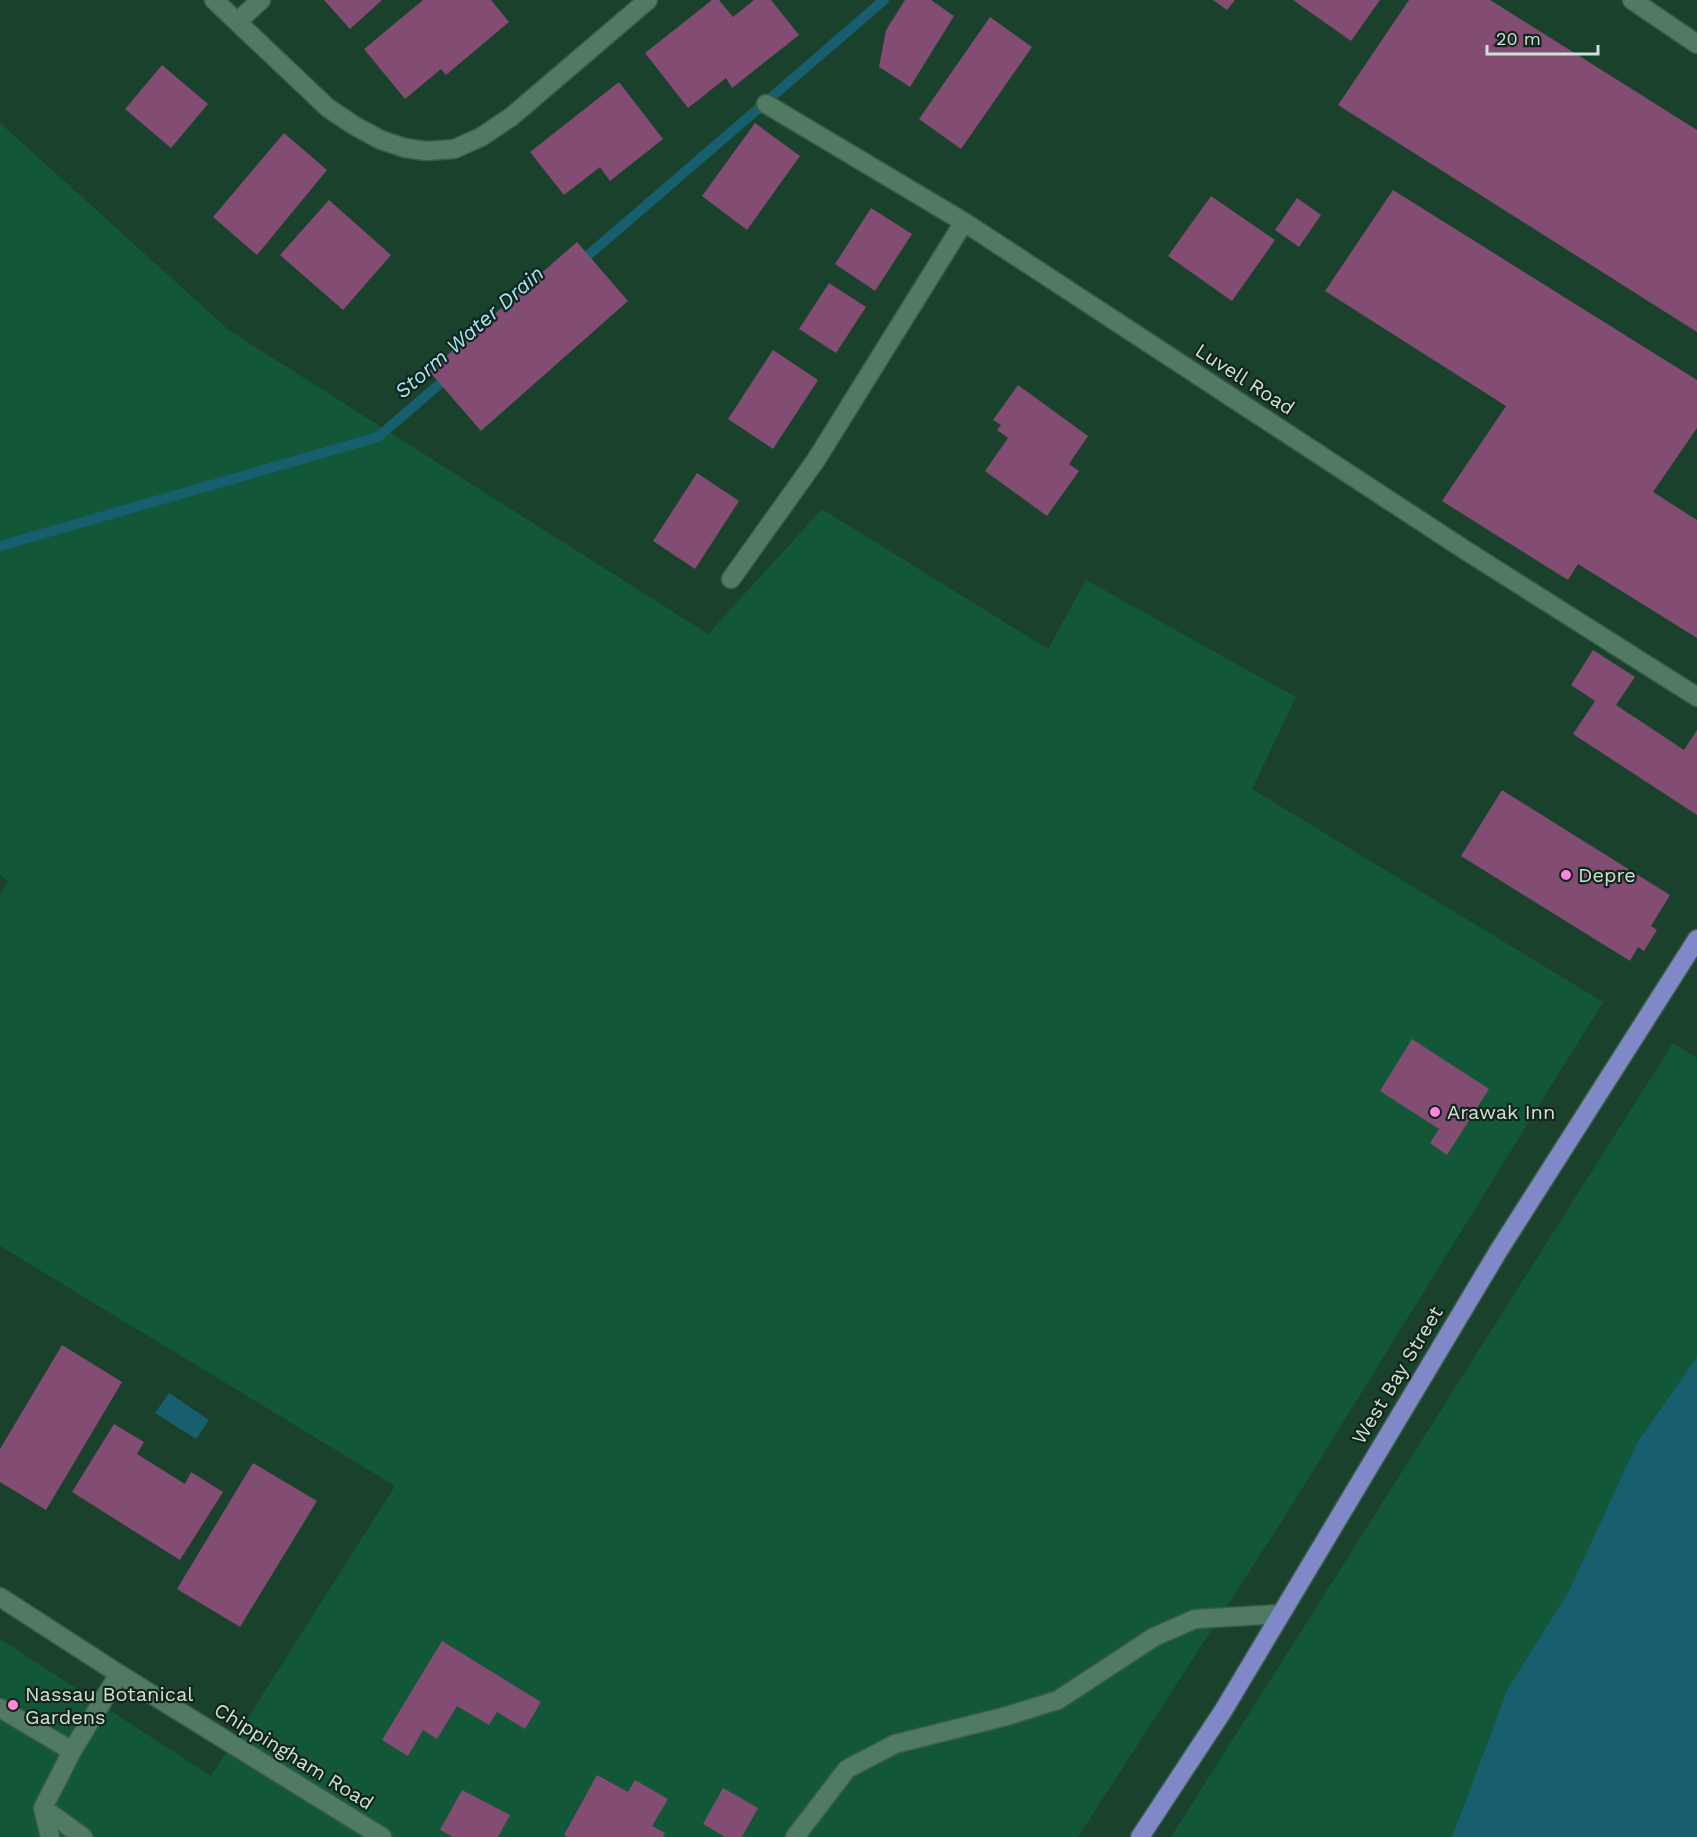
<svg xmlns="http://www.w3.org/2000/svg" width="1697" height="1837" font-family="'Work Sans',sans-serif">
	<rect width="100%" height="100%" fill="#19412c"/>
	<path fill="#125838" d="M0 123 230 331 708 634 822 509 1048 649 1086 580 1296 697 1252 789 1603 1002 1287 1513 1078 1837H0V1639L211 1776 395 1486 0 1246V895L8 881 0 875Z
		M1673 1043 1697 1058V1357L1638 1441 1568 1594 1508 1688 1452 1837H1171Z"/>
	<path fill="#175e6f" d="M1697 1357V1837H1452L1508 1688 1568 1593 1638 1441Z
		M169 1393 209 1420 196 1439 155 1413Z"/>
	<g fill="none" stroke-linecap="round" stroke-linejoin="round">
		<path stroke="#175e6f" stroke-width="10" d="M578 264 884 0
			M0 546 378 437 450 375"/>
	</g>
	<path fill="#824c73" d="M324 0H382L350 29Z
		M423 0H491L509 22 446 75 441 69 405 99 364 49Z
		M712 0H719L733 17 754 0H771L799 35 732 88 726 78 688 108 645 53Z
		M905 0H931L954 16 910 87 879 67 886 30Z
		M1213 0H1235L1227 10Z
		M1293 0H1380L1351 41Z
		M1409 0H1490L1697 130V332L1338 105Z
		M990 17 1032 47 961 149 919 119Z
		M162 65 208 104 171 148 125 109Z
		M619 82 663 139 610 181 600 167 564 195 530 152Z
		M755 123 800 156 747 230 702 196Z
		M284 133 327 170 257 255 213 217Z
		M1393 190 1697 380V428L1653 492 1697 520V638L1578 564 1568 580 1442 501 1506 406 1325 291Z
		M1211 196 1275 240 1232 301 1168 256Z
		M1297 198 1321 215 1299 247 1275 230Z
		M329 200 391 255 343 310 280 255Z
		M871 208 912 234 875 291 835 264Z
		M577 242 628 301 481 431 429 371Z
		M829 283 866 307 836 353 799 329Z
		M773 350 818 380 773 449 728 419Z
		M1018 385 1088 436 1069 464 1079 471 1047 516 985 471 1008 438 997 430 1001 425 993 420Z
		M697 473 739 501 695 569 653 541Z
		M1593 650 1635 677 1616 705 1684 750 1697 730V815L1573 734 1595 701 1571 685Z
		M1502 790 1670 895 1651 926 1657 930 1644 951 1638 947 1630 961 1461 856Z
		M1412 1039 1489 1089 1447 1155 1430 1143 1439 1129 1380 1091Z
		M62 1345 122 1382 46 1510 0 1482V1449Z
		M114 1424 144 1442 137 1454 185 1484 191 1472 223 1492 180 1560 72 1492Z
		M253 1463 317 1501 240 1627 177 1589Z
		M442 1641 541 1702 525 1729 497 1712 489 1725 457 1706 437 1739 423 1730 408 1756 382 1740Z
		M597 1775 628 1792 635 1780 668 1799 652 1826 665 1833 663 1837H568L564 1835Z
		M723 1788 758 1808 742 1837H725L703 1824Z
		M462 1790 510 1815 498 1837H453L440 1830Z"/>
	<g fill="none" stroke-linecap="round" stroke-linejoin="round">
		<defs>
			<path id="minor" d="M214 0 328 108 355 126 381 140 405 148 426 151 454 149 481 137 511 117 648 0
				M1632 0 1697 44
				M237 22 261 0
				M766 104 964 222 1465 550 1697 697
				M731 579 816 460 964 222
				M0 1597 119 1674 382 1837
				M0 1708 72 1751
				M43 1808 83 1837
				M50 1837 43 1808 72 1751 119 1674
				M795 1837 847 1769 895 1744 1007 1716 1058 1700 1154 1637 1195 1619 1280 1614"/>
			<path id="highway" d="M1140 1837 1223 1711 1499 1250 1697 939"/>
		</defs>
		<use href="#minor" stroke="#395c4a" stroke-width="21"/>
		<use href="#highway" stroke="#395c4a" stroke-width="21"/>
		<use href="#minor" stroke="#517a62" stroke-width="18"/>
		<use href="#highway" stroke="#8088c7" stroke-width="18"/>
	</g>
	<g fill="#ff85de" stroke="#13241a" stroke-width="2">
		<circle cx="1566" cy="875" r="6"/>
		<circle cx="1435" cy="1112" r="6"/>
		<circle cx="13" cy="1705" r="6"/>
	</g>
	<g text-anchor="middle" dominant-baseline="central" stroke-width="4.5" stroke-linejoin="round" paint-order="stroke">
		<g font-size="20" fill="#cde2d5" stroke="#13241a">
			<text transform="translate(1245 379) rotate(33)">Luvell Road</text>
			<text transform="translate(1397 1375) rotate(-59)">West Bay Street</text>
			<text transform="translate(294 1756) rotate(32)">Chippingham Road</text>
		</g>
		<g font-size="20" fill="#cde2d5" stroke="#13241a" text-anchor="start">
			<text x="1578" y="875">Depre</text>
			<text x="1447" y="1112">Arawak Inn</text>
			<text x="25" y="1694">Nassau Botanical<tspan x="25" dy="23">Gardens</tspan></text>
		</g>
		<g font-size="21" font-style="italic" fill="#a4e7fb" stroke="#13241a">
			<text transform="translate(469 332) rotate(-41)">Storm Water Drain</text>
		</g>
	</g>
	<path d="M1487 45v9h111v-9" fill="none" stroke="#cde2d5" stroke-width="3"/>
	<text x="1496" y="45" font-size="18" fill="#cde2d5" stroke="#13241a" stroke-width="4.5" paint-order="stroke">20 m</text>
</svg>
